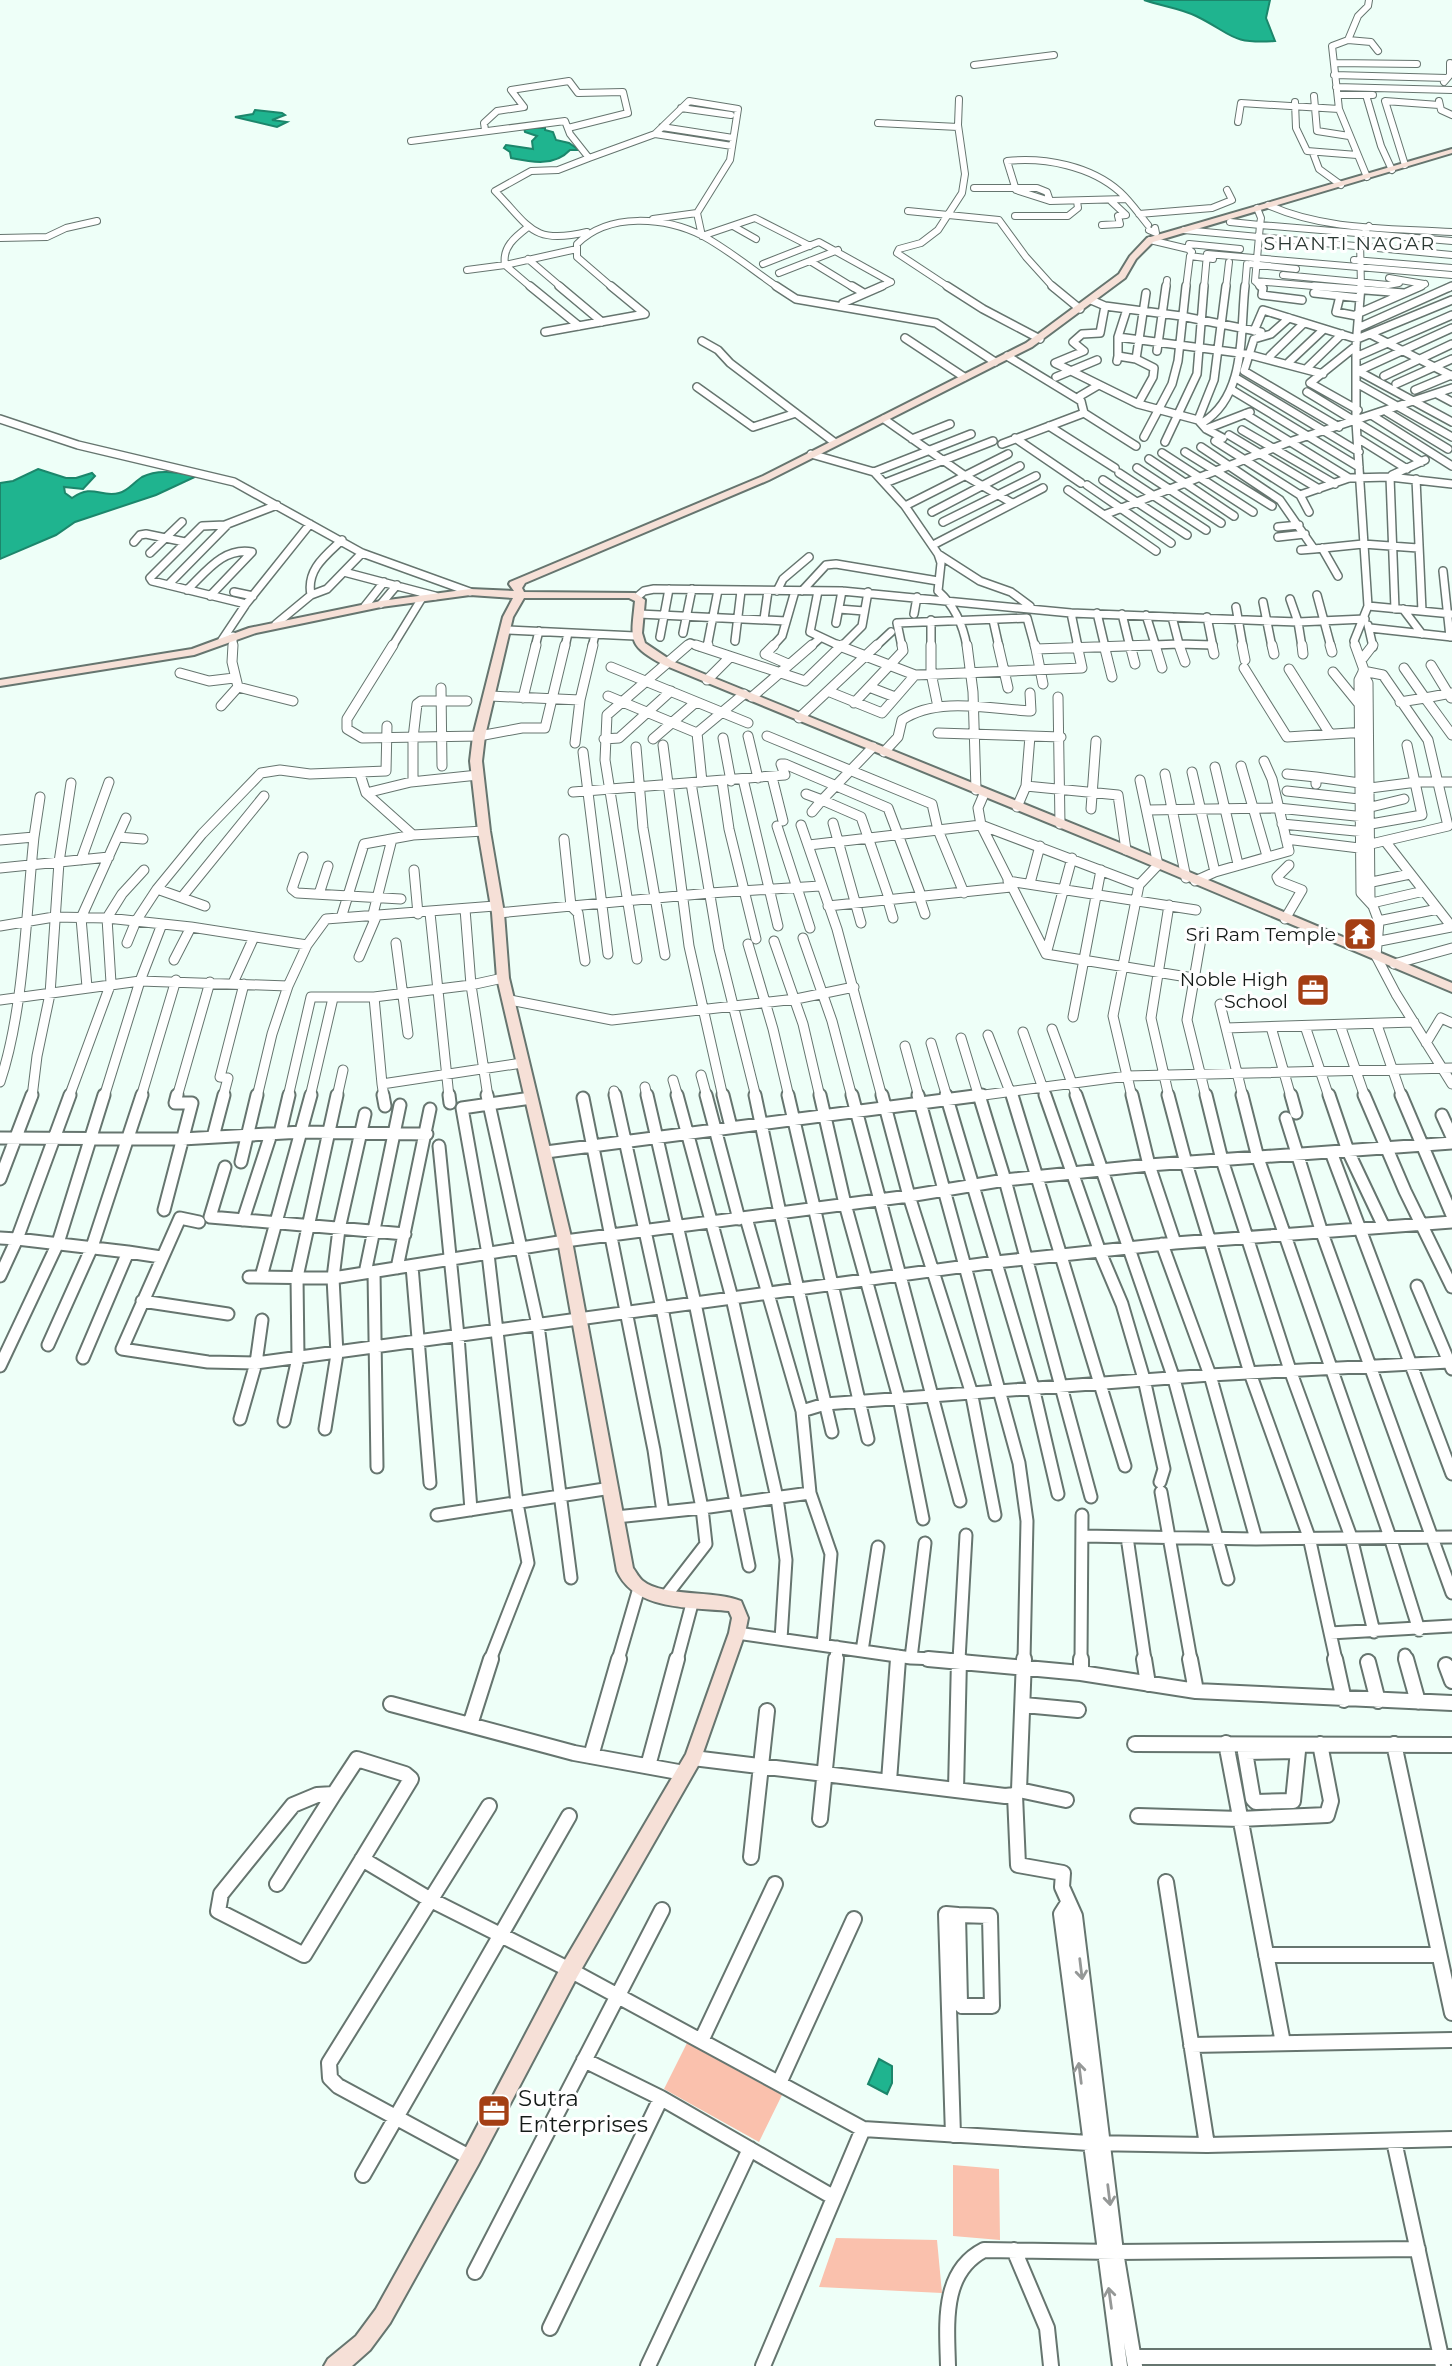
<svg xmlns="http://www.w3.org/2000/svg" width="1452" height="2366" font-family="Montserrat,sans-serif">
	<rect width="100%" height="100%" fill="#eefff8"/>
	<path fill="#fac1ad" d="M687 2043 782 2095 759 2142 664 2089Z
		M953 2165 999 2169 1000 2240 953 2236Z
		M836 2238 937 2240 942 2293 819 2287Z"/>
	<path fill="#1fb48f" stroke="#1c866b" stroke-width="2" d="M1144 0H1270L1266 18 1275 41C1229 44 1233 34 1196 16 1180 8 1161 6 1144 0Z
		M255 110 282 113 285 115 272 120 287 122 277 127 235 117 253 114Z
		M524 128H545V130L553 132 556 140 569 143 579 150H570C554 167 531 162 511 158L510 152 504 148 506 145 533 149 532 141 537 136 525 132Z
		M38 469 66 478H76L92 473 95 476 83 489 64 487 65 493 72 498C93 483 100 498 119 493 128 491 134 482 142 477 159 468 179 473 197 476L156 495 75 522 56 535 0 559V483L13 481Z
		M879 2059 892 2066V2083L887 2094 868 2084Z"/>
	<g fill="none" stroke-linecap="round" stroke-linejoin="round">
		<defs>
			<path id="street-far4" d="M1348 40 1371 42 1378 51
				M1334 63 1417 64
				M974 65 1054 55
				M1334 75 1447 78
				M1444 82 1450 75V63
				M1336 87 1452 90
				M1338 95H1373
				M1366 95 1381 146 1392 170
				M1314 96 1317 131 1349 136
				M1439 101 1441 110 1452 115
				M1295 102 1296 128 1307 151 1357 155
				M681 108 731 115
				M1238 122 1241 103 1339 109
				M878 123 958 127
				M662 127 733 138
				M485 130 484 123 497 111 524 107 511 90 569 81 578 93 623 92 628 113 568 128
				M655 134 732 146
				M411 141 565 121 570 134 589 158 655 134 689 101 738 109 730 160 697 213
				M1313 153 1319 169 1341 185
				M1405 165 1385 101 1439 105
				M1367 177 1339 109 1332 46 1348 40 1358 16 1368 6 1369 0
				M974 188H1037L1047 192 1050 201
				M1126 199 1050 201 1016 190 1007 161C1045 157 1091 166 1120 192 1130 201 1139 214 1148 225
				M1268 205C1325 231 1391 228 1452 232
				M908 211 999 220 1026 257 1054 288
				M1139 214 1212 208 1232 200 1227 190
				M1015 216H1068L1078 208 1077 201
				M653 219 697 213 702 236
				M1230 222 1260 225 1261 218 1257 208
				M1102 225 1120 224 1118 216 1126 215 1111 201
				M733 226 756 239
				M528 227C515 237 502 247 505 265L532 288
				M1149 230 1156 233 1155 228
				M1184 230 1452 255
				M587 232C532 245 530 227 495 191L531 171 558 170 589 158
				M702 236 755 218 810 246
				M0 238 47 237 66 228 97 221
				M1150 240 1188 249 1192 252 1190 256 1213 259
				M1188 249 1189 244 1240 249
				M528 259 562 288
				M1354 260 1452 268
				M810 261 854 288
				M763 264 819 242 891 282
				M1250 264 1296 269
				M467 270 505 265 577 249
				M779 273 838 250
				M1283 275 1388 285 1399 283
				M1389 278 1424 284
				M1255 281 1336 288
				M613 288 577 257V244C609 212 665 217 703 236 729 250 754 271 779 288
				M878 288 891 282
				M950 288 897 253 899 249 921 243 938 230 962 193 965 174 958 125 959 99
				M1166 288 1167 280
				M1186 288 1190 256
				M1204 288 1207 254 1452 275
				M1226 288 1229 262
				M1245 288 1247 264
				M1262 288 1255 281 1260 225 1452 241
				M1361 288 1360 240 1369 226
				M1417 288 1425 284
				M1449 288 1452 286"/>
			<path id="street-far3" d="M530 286 579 326
				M559 286 602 322
				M611 286 645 314
				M776 286 796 299 936 323 995 362
				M852 286 862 292
				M947 286 983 309 1040 339
				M1052 286 1080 309
				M1260 286 1263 288 1262 295 1302 300
				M1314 286 1404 293
				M1314 293 1360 298
				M1340 296 1336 312 1357 316
				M1091 300 1105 306 1181 316 1261 332
				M1105 306 1100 333 1082 334 1073 342 1084 351 1055 363 1138 404 1198 420 1206 429 1223 438
				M844 307 843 303 882 286
				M1357 314 1421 286
				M1289 318 1271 334 1254 339 1244 371 1339 427
				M1358 328 1452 286
				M1254 331 1263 310 1357 339 1452 300
				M545 332 645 314
				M1370 334 1452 376
				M1118 337 1247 354 1323 374
				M905 338 964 377
				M702 341 718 350 730 363 834 442
				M1356 346 1310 383 1358 410
				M1157 351 1166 286
				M1007 356 1081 401 1084 413 1136 446
				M1118 356V337L1127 309
				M1270 356 1304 323
				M1358 356 1452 315
				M1136 359 1146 293
				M1117 361 1118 356 1136 359 1154 368 1153 377 1138 404
				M1289 362 1324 329
				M1307 368 1342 334
				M1358 371 1452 422
				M1358 371 1452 328
				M1384 376 1452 344
				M1056 377 1097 360
				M1236 378 1359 452
				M1358 384 1452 437
				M1396 384 1452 359
				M697 387 753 427 796 413
				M1232 390 1359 467
				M1415 390 1451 375
				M1307 392 1422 462
				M1437 394 1452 402
				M1080 396 1097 386
				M1387 412 1448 449
				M1245 414 1349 478
				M1373 416 1452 466
				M0 419 78 445 234 482 362 553 470 592
				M884 419 964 475 1012 503
				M1198 420 1214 380 1226 286
				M1202 423C1247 396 1240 331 1245 286
				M1049 426 1115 468
				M1206 429 1250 412
				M1242 430 1335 484
				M1229 435 1319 489
				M1144 437 1172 384 1178 361 1186 286
				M1015 438 1081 483
				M912 439 950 424
				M1359 439 1407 469
				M1215 441 1300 495 1309 512
				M1165 442 1197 374 1204 286
				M1002 444 1084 413
				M1201 447 1280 500 1314 549 1301 550
				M1185 452 1272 506
				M1162 453 1253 512
				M811 454 874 472 905 506 938 554 941 563 938 591C955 606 963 624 967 647
				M1149 459 1234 516
				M1137 468 1221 523
				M874 472 971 434
				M1119 473 1206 530
				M1392 475 1425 460
				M1390 477 1395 609
				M1416 479 1422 611
				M1103 480 1187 535
				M885 483 993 441
				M1087 485 1171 543
				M1068 490 1156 551
				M1300 495 1349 478 1390 477 1452 484
				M905 506 1008 454
				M932 512 1020 466
				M1104 515 1289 442 1452 388
				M943 522 1036 476
				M1278 527 1299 525
				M1278 537 1305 534
				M134 542 140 535 146 534 185 542
				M933 545 1043 488
				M1322 548 1338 576
				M1314 549 1363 544 1418 548
				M150 553 182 522
				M938 554 980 581 1011 592 1030 606
				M1443 571 1450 637
				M344 572 435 596
				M168 585 228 524
				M187 590C206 572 223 547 252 552L210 596
				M777 591 783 579 809 557
				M802 591 826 565 836 564 938 581
				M818 591 810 632 842 647
				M234 592 253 596
				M311 595C306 570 325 556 342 540
				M1317 595 1331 647
				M637 597 644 591 654 589 842 591 1071 613 1298 622 1365 619
				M1290 599 1298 622 1302 647
				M1263 602 1272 647
				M246 604 152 581 150 578 202 526 225 525 277 505
				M381 604 397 585
				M365 606 384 582
				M1368 606 1452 614
				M1236 607 1243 647
				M839 609 864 611
				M1403 609 1422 634
				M1071 613 1078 647
				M1097 613 1105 647
				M639 614 786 621
				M914 614 917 597
				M1122 614 1130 647
				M1146 615 1156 647
				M1207 617 1213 647
				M764 619 768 591
				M931 620V647
				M993 620 999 647
				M836 623 842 591
				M276 624 311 595 327 589 362 553
				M1368 625 1373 647
				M1370 628 1452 637
				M506 630 635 636
				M683 633 692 589
				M660 637 669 589
				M222 640 246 604 310 524
				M735 641 741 591
				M233 647V636
				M392 647 422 598
				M535 647 539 631
				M565 647 568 633
				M592 647 595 635
				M686 647 690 643 701 647
				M707 647 718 590
				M772 647 782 636 795 591
				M810 647 819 639
				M841 647 862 626 868 592
				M875 647 891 632
				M902 647 897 623 1027 618 1035 647
				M1103 647 1179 644 1172 617
				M1180 647 1179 644 1213 645
				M1356 647 1354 641 1368 606 1356 422V346L1361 286"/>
			<path id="street-far2" d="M233 645 232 662 238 687 293 701
				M393 645 347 719V729L362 738 479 736 522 728H545L565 645
				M696 645 805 681 842 645
				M774 645 765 654 788 664
				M837 645 915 675 1082 668 1077 645
				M931 645V673L938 707
				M967 645 973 692 976 790
				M998 645 1008 688
				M1035 645 1036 649 1153 645
				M1104 645 1112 677
				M1130 645 1135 664
				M1155 645 1162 668
				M1179 645 1185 662
				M1212 645 1214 654
				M1242 645 1245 660
				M1272 645 1274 654
				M1302 645 1303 654
				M1330 645 1332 652
				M1355 645 1364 670 1359 680 1361 893 1373 906 1379 922 1376 956 1396 994 1452 1084
				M707 648 708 645
				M1036 649 1043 684
				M1363 658 1373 645
				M1431 665 1451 698
				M611 667 748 723
				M1244 668 1287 737 1366 732
				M1289 669 1330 734
				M1363 671 1383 675 1428 740 1448 826 1371 844
				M1333 672 1359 704
				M180 673 209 681 234 678
				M1363 675 1368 683 1370 900
				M707 680 730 657
				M869 687 895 697
				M441 688 442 766
				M830 692 882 713 915 675
				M1452 693 1425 698 1452 735
				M490 696 580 700
				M608 696 697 733
				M752 697 812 645
				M1058 697 1060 824
				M523 698 536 645
				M1400 702 1425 698 1404 668
				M854 703 903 651 902 645
				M221 706 238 687
				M799 718 877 645
				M697 733 744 694
				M697 733 702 782
				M938 733 1061 737
				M748 736 758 778
				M767 736 932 804 938 830 964 893
				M723 738 731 781
				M604 739 619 738 671 691
				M653 739 696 702
				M575 743 580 700 593 645
				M663 745 689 946 723 1097
				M636 747 643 828 665 955
				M873 747 822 800 861 817 890 901
				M583 752 608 954
				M884 752 898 737 902 720C937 696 991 709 1031 711L1030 693
				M1241 766 1267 856
				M1215 767 1238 864
				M1192 772 1215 872
				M360 774 366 793 413 835
				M1165 774 1186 878
				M1287 774 1316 777V784
				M772 777 783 821
				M1316 777 1367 784
				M743 779 778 926
				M413 781V738L417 704 421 701H467
				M722 781 729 829 756 939
				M691 783 719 949 756 1097
				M1026 786 1118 795 1126 850
				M1370 788 1417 782H1452
				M1287 791 1368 800
				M573 792 785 775 781 764H785L888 808 922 898
				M366 793 411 782 478 775
				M806 794 822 800 812 812
				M984 794 978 808 981 825 1046 954
				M1017 807 1026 786 1030 736
				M1371 807 1404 799
				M1091 809 1096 741
				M1148 810 1278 808 1365 817
				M833 823 861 923
				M1282 824 1366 832
				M1371 824 1422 815 1407 745
				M801 825 837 929 882 1097
				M777 826 810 928
				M34 837 40 797
				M118 837 143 839
				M564 839 571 906 578 913 585 961
				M1286 839 1367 849
				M0 840 34 837C26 913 24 1011 0 1082
				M1385 841 1452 927
				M809 845 981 825 1139 885
				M303 857 292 889 297 893 401 899
				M81 860 109 782
				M0 868 109 857
				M414 870 418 914
				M1008 881 1196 910
				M1195 881 1215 872 1289 851 1272 779 1264 761
				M1372 882 1410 874
				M1030 883 1040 846
				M157 889 205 906
				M319 894 328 866
				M182 897 264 796
				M920 899 925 914
				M888 901 893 918
				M1372 903 1424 891
				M828 906 1011 887
				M465 909 471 985 488 1097
				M430 913 449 1097
				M498 913 710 893 820 886
				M341 918 364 844 413 835 484 831
				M372 918 392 839
				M1285 919 1302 890 1279 881 1277 877 1289 865
				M1378 921 1438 909
				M0 926 54 917 107 918 191 927 307 945 326 919 495 906
				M1202 933 1187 1020 1206 1097
				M803 938 832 1021 852 1097
				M774 941 803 1024 820 1097
				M1380 941 1452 927
				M127 943 136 921 157 889 202 834 261 773 280 770 310 774 386 771 387 726
				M396 943 408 1034
				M748 944 773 1029 789 1097
				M1046 954 1218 982
				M1046 954 1072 858
				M359 957 376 917
				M637 959 605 760 607 715 688 645
				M174 960 191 927
				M1394 964 1452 948
				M503 978 471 985 374 997 382 1084 522 1063
				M233 983 254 937
				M87 987 81 918 126 818
				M0 1000 140 981 162 924
				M510 1000 612 1020 796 999 854 987
				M1220 1004 1243 1097
				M1073 1017 1101 870
				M1340 1025 1365 1097
				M1377 1025 1402 1097
				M1305 1026 1329 1097
				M1271 1027 1291 1097
				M1226 1028 1414 1022
				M1052 1029 1077 1097
				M1023 1032 1046 1097
				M988 1035 1012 1097
				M961 1038 979 1097
				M931 1043 947 1097
				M1426 1043 1441 1018 1452 1023
				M905 1046 919 1097
				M701 1075 707 1097
				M673 1080 678 1097
				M382 1084 384 1097
				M645 1087 647 1097
				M614 1091 615 1097
				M32 1097 37 1056 50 994 59 862 71 783
				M69 1097 111 983 107 918 122 894 144 870
				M104 1097 140 981 288 986 307 945
				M141 1097 176 980
				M177 1097 210 982
				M223 1097 228 1078 220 1077 244 984
				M257 1097 272 1034 288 986
				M288 1097 311 997H374
				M310 1097 333 998
				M337 1097 343 1070
				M969 1097 1127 1076 1452 1068
				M1132 1097 1113 1016 1139 885 1158 865 1140 780
				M1169 1097 1151 1018 1169 905"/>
			<path id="street-far1" d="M70 1095 17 1239 128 1252 83 1358
				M383 1095 385 1106
				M449 1095 450 1103
				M487 1095 538 1325 571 1578
				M615 1095 662 1308 702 1508 616 1517
				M647 1095 695 1303 749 1566
				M677 1095 732 1298 777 1498 786 1560 781 1639
				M706 1095 739 1219
				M723 1095 731 1127
				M755 1095 780 1213 832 1432
				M788 1095 868 1439
				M820 1095 845 1204 899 1398 923 1519
				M852 1095 960 1501
				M882 1095 909 1196 971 1391 995 1515
				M918 1095 1019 1463 1027 1521 1024 1660
				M946 1095 1033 1387 1058 1494
				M979 1095 1005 1180 1091 1497
				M1012 1095 1125 1466
				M1045 1095 1100 1252 1122 1304 1144 1379 1164 1469 1160 1482
				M1076 1095 1174 1379 1228 1579
				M1132 1095 1149 1165 1175 1243
				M1168 1095 1186 1163 1250 1373 1309 1537 1336 1660
				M1206 1095 1222 1160 1290 1370 1351 1537 1374 1632
				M1242 1095 1258 1158 1390 1537 1419 1630
				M1291 1095 1296 1113
				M1329 1095 1348 1151 1384 1227
				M1364 1095 1405 1191 1452 1287
				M1401 1095 1452 1215
				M583 1098 654 1450 663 1512
				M1442 1115 1452 1137
				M1286 1118 1322 1233 1452 1593
				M280 1133 289 1095
				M213 1137 224 1095
				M0 1138 182 1139 302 1132 427 1134
				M439 1146 458 1336 471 1510
				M546 1152 982 1095
				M1331 1152 1452 1474
				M241 1162 257 1095
				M225 1167 210 1217 405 1234
				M0 1179 32 1095
				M164 1210 192 1103H175L177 1095
				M746 1218 802 1411 810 1493 831 1554 823 1645
				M243 1220 271 1134
				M199 1222 180 1218 122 1349 208 1362 256 1363 996 1262 1175 1243 1452 1222
				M0 1238 17 1239 0 1276
				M1162 1244 1210 1375 1256 1539
				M128 1252 161 1257
				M412 1266 430 1483
				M397 1268 430 1109
				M374 1272 377 1467
				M365 1273 400 1105
				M249 1277 333 1278 565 1241 909 1196 1005 1180 1149 1165 1452 1143
				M261 1277 311 1095
				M1417 1286 1452 1369
				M142 1301 228 1314
				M48 1345 92 1247 142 1095
				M0 1366 58 1243 104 1095
				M802 1411 825 1404 1210 1375 1449 1362
				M240 1419 256 1363 262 1320
				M284 1421 298 1358 297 1277 337 1095
				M325 1429 337 1354 333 1278 339 1229 365 1114
				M1161 1492 1191 1660
				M437 1515 611 1488
				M1082 1536 1256 1539 1452 1537
				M1127 1537 1145 1660
				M665 1597 706 1544 702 1508 810 1493
				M737 1633 911 1658 963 1660
				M1330 1633 1452 1626
				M862 1651 878 1547
				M1405 1655 1407 1660
				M911 1658 925 1543
				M490 1660 528 1563 517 1503 488 1254 462 1108 531 1098
				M618 1660 639 1588
				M677 1660 693 1600
				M836 1660 837 1647
				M898 1660V1656
				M959 1660 966 1535
				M1081 1660 1082 1515"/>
			<path id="street" d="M928 1659 1081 1673 1196 1691 1452 1703
				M1144 1659 1148 1684
				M1190 1659 1196 1691
				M1335 1659 1344 1700
				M1406 1659 1418 1702
				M1368 1662 1378 1701
				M1446 1665 1452 1681
				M1081 1673V1659
				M391 1704 574 1753 684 1773
				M1024 1705 1078 1710
				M470 1725 491 1659
				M1226 1743 1283 2043
				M1135 1744 1452 1745
				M1394 1744 1452 2013
				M1298 1751 1293 1801 1256 1802 1253 1799 1245 1752Z
				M591 1756 619 1659
				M693 1758 1005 1796 1015 1795 1019 1790 1024 1659
				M357 1759 405 1774 411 1779 304 1955 218 1911 221 1894 293 1805 317 1795 334 1794Z
				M648 1766 677 1659
				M889 1781 898 1659
				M956 1790 959 1659
				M1019 1790 1066 1800
				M1015 1795 1018 1865 1063 1873 1062 1887 1075 1916 1116 2252 1135 2366
				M1138 1816 1240 1819 1327 1815 1331 1801 1320 1744
				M820 1819 836 1659
				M751 1857 767 1711
				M362 1859 429 1899 570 1970 863 2129 1089 2143 1207 2145 1452 2139
				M1166 1882 1207 2145
				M277 1884 334 1794
				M1068 1903 1061 1914 1120 2366
				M958 1915 990 1916 992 2006H962L960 2003Z
				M1266 1955H1439
				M701 2041 775 1884
				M1191 2045 1452 2040
				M584 2060 661 2098 833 2197
				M780 2081 854 1919
				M953 2135 946 1914 958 1915
				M1394 2141 1443 2366
				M471 2158 338 2086 330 2078 329 2063 489 1806
				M363 2175 569 1816
				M1014 2250 1047 2328 1051 2366
				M475 2272 662 1910
				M550 2328 661 2098
				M1134 2357H1452
				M648 2366 750 2149
				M763 2366 863 2129
				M948 2366C947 2324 941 2272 984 2250L1116 2252 1418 2249"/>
			<path id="secondary" d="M1452 149V153L1153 242 1136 259 1125 278 1032 347 769 480 525 583 522 588 524 592 635 593 645 600 642 633 645 643 672 661 1130 847 1452 983V992L1122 853 664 665C627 645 631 641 635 601L629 598H524L513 617 485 736 482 761 490 831 504 913 509 978 572 1241 633 1568C636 1572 639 1578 643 1581 662 1597 715 1590 741 1601L748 1618 745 1633 699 1764 577 1977 478 2165 390 2323 370 2350 352 2366H324L328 2359 356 2336 376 2309 464 2151 563 1963 686 1754 729 1633 732 1618 729 1611C691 1607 635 1611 617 1571L558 1241 497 978 492 913 478 831 470 761 473 736 503 617 513 598 470 595 381 607 256 633 194 655 0 686V680L192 649 249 628 381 601 470 589 514 591 509 584 510 582 763 476 1026 343 1119 274 1130 256 1147 238Z"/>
		</defs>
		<use href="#street-far4" stroke="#66756f" stroke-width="8"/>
		<use href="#street-far3" stroke="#66756f" stroke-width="10"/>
		<use href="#street-far2" stroke="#66756f" stroke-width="11"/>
		<use href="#street-far1" stroke="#66756f" stroke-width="15"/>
		<use href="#street" stroke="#66756f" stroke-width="18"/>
		<use href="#secondary" stroke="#66756f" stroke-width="4"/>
		<use href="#street-far4" stroke="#fff" stroke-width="6"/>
		<use href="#street-far3" stroke="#fff" stroke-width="7"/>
		<use href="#street-far2" stroke="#fff" stroke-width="9"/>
		<use href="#street-far1" stroke="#fff" stroke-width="11"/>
		<use href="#street" stroke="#fff" stroke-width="14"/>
		<use href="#secondary" fill="#f6e0d7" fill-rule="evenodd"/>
	</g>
	<defs><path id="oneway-shaft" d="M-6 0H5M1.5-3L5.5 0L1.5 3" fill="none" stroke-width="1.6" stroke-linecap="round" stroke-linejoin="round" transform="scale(1.75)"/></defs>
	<g stroke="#959897">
		<use href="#oneway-shaft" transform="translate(1081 1969) rotate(83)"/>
		<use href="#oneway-shaft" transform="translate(1080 2073) rotate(-97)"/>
		<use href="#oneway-shaft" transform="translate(1109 2195) rotate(83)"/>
		<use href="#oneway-shaft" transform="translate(1110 2298) rotate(-98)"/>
	</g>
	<defs>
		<symbol id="temple-square" viewBox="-11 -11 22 22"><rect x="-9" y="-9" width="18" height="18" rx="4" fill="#a43f14" stroke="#fff"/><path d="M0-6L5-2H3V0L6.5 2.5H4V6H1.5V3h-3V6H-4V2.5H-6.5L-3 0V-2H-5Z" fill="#fff"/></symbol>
		<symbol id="office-square" viewBox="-11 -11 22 22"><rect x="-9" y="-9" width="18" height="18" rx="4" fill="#a43f14" stroke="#fff"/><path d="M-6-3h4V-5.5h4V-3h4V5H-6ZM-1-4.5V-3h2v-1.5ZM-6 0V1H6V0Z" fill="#fff"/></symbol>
	</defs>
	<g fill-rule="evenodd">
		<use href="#temple-square" x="1341" y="915" width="38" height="38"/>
		<use href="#office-square" x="1294" y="971" width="38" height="38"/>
		<use href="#office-square" x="475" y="2092" width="38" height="38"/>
	</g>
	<g text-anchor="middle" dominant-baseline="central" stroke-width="6" stroke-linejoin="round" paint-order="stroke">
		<g font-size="19" letter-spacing="2" fill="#2b3833" stroke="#fff">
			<text x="1350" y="243">SHANTI NAGAR</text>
		</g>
		<g font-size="19" fill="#141a17" stroke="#fff" text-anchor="end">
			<text x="1336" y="934">Sri Ram Temple</text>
			<text x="1288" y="979">Noble High<tspan x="1288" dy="22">School</tspan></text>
		</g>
		<g font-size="23" fill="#141a17" stroke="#fff" text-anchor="start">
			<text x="518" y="2098">Sutra<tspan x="518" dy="26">Enterprises</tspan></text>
		</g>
	</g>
</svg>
